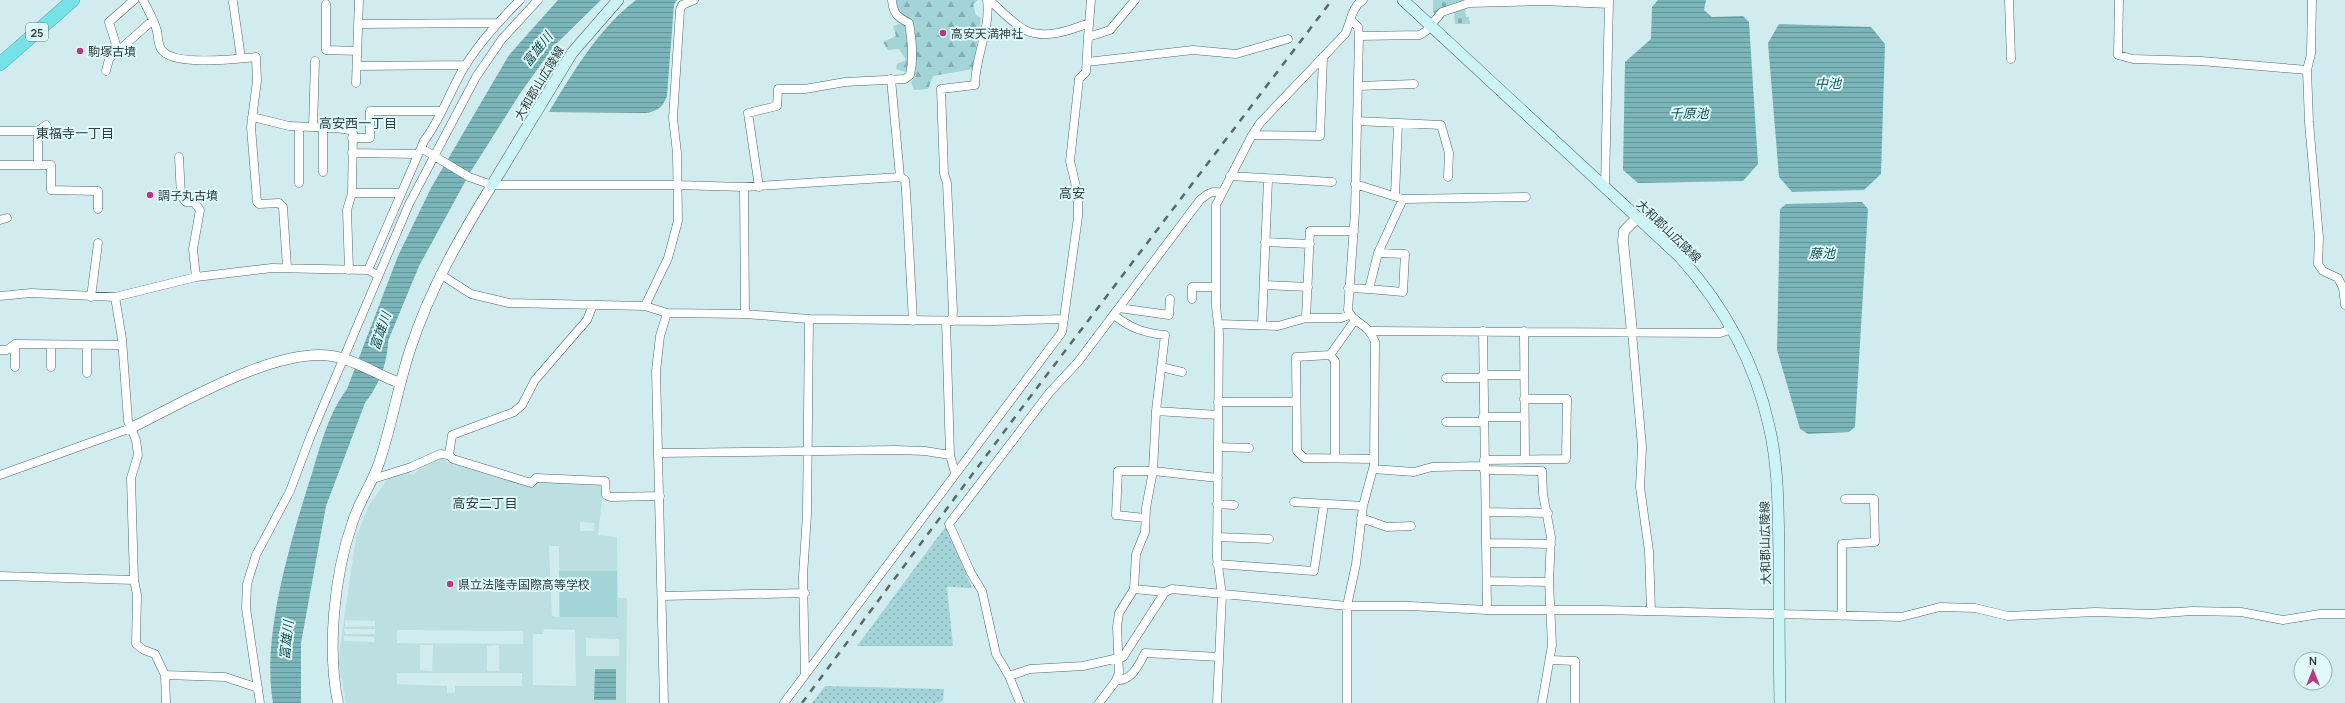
<svg xmlns="http://www.w3.org/2000/svg" width="2345" height="703" font-family="Manrope,'Noto Sans JP',sans-serif">
	<defs>
		<pattern id="grass-dots" width="8" height="8" patternUnits="userSpaceOnUse"><rect width="8" height="8" fill="#a3d5d8"/><path d="M2 2h.1M6 6h.1" fill="none" stroke="#85aeb1" stroke-width="1.8" stroke-linecap="round"/></pattern>
		<pattern id="forest-firs" width="22" height="20" patternUnits="userSpaceOnUse"><rect width="22" height="20" fill="#a3d5d8"/><path d="M5 1l3.5 6h-7zM16 11l3.5 6h-7z" fill="#85aeb1"/></pattern>
		<pattern id="cemetery-stones" width="16" height="16" patternUnits="userSpaceOnUse"><rect width="16" height="16" fill="#a3d5d8"/><path d="M2 7V4a2 2 0 0 1 4 0v3zM10 15v-3a2 2 0 0 1 4 0v3z" fill="#85aeb1"/></pattern>
		<pattern id="water-rules" width="6" height="5" patternUnits="userSpaceOnUse"><rect width="6" height="5" fill="#7ab6b9"/><path d="M0 2.5h6" fill="none" stroke="#659598"/></pattern>
	</defs>
	<rect width="100%" height="100%" fill="#d1ecee"/>
	<path fill="#bce0e2" fill-rule="evenodd" d="M444 456 447 462 531 486 540 481 604 483 598 535 617 537 618 598H627L626 703H346L339 665 340 647 356 537 369 505 389 477 409 472 413 475 420 468ZM580 522 594 523V531H580ZM549 546H559V617L552 616ZM345 620 375 621V626L345 627ZM344 629H375V634H345ZM544 629 575 630 576 686 533 685V634H543ZM397 630 523 631V644L397 643ZM344 636 374 637 375 642 344 641ZM586 638 619 639V656H586ZM420 645H433L432 671 420 670ZM499 645V671H487V646ZM397 673H522V686H455V693H447V686L397 684Z"/>
	<path fill="url(#grass-dots)" d="M946 526 972 588 947 587 953 646H857Z
		M825 686 944 689 943 701 936 703H812Z"/>
	<path fill="url(#forest-firs)" d="M894 0H978L973 4 976 15 981 18 973 69 933 76 928 89 914 90 911 82 916 75 896 69 897 64 906 60 899 49 888 50 883 42 896 36 893 26 904 23 907 19 896 6Z"/>
	<path fill="url(#cemetery-stones)" d="M1433 0H1515L1468 1 1436 15 1433 12Z
		M1465 7 1466 17H1469L1470 24H1455L1454 10Z"/>
	<path fill="#a3d5d8" d="M559 571H617V617H560Z"/>
	<path fill="url(#water-rules)" d="M558 0H601L555 45 521 92 471 171 419 266 388 341C388 362 378 387 365 403L326 506 301 643V703H273C261 635 292 536 313 470 321 443 330 411 347 389L398 256 431 188 509 55Z
		M636 0H677L674 4 667 96C663 107 658 111 646 113L549 112C573 72 599 28 636 0Z
		M1658 0H1706L1704 10 1712 17 1743 16 1749 22 1758 164 1743 181 1638 183 1623 170 1625 62 1651 39 1652 7Z
		M1779 24 1871 27 1885 44 1881 174 1864 190 1792 192 1779 177 1768 43Z
		M1862 202 1868 209 1855 427 1849 432 1808 434 1800 429 1777 350 1780 209 1786 204Z
		M595 669H616V700H594Z"/>
	<g fill="none" stroke-linecap="round" stroke-linejoin="round">
		<defs>
			<path id="minor" d="M143 0C148 10 154 20 157 31 158 36 158 44 161 49 172 67 236 59 256 57L257 81 251 127 257 202 259 204 279 203 283 207 287 267
				M989 0C1000 9 1012 23 1025 30 1045 40 1071 30 1089 23
				M1091 0 1088 37 1110 30 1135 0
				M2009 0 2011 59
				M2119 0 2118 55 2133 59 2201 61 2307 70
				M2312 0 2311 54 2307 70 2309 122 2319 238 2318 264 2323 271 2338 278 2343 288 2345 305
				M233 2 241 58
				M326 4V50L357 51
				M358 24 498 23
				M1359 36 1420 35 1426 31 1442 12 1469 3 1543 1 1609 4
				M118 51 109 22 134 0
				M1087 62 1193 50 1236 54 1288 39
				M357 66 466 65
				M106 71 109 59 153 20
				M891 79 900 177
				M356 83 359 0
				M1358 86 1414 84
				M252 117 289 126 336 128 350 130 353 133 352 193 347 210 349 270
				M1357 121 1441 125 1449 153 1448 177
				M299 127V183
				M313 127 315 61
				M323 128V172
				M0 131H38L46 125
				M38 131V165
				M1253 135 1320 136 1323 57
				M352 138H370V111H441
				M421 148 469 177 492 185H676L744 187 900 177 905 180 906 191 913 321
				M352 153 418 154
				M179 157 181 196 186 202H194L200 210 193 249 196 277
				M0 165H51V190L98 191V209
				M1230 176 1332 182
				M1355 184 1403 199 1526 197
				M744 187 745 314
				M759 187 748 113 777 106 778 89H805L845 82 905 79 910 75C914 58 912 41 909 23 897 17 893 13 892 0
				M1605 187 1609 0
				M352 193H401
				M1395 196 1398 123
				M0 220 7 218
				M1265 242 1310 244
				M1378 253 1405 254 1403 292 1369 289 1378 253 1403 199
				M368 270 424 141C440 120 449 94 462 71 477 45 499 21 520 0
				M440 274 471 294 509 303 645 306 667 313 745 314 809 319 994 321 1064 319
				M1264 285 1308 287
				M1348 288 1369 289
				M0 296 31 293 115 297 196 277 272 268 368 270 378 275
				M91 297 98 243
				M115 297 122 339 128 421 136 440 138 455 131 478 134 580 137 595 136 644 144 650 155 654 165 675 166 703
				M1192 299V287H1216
				M645 306 668 258 678 221 677 153 673 118 680 10 682 5 694 0
				M1119 308 1169 315 1170 299
				M1306 318 1310 231H1354
				M946 321 950 455 955 473
				M952 321 953 311 947 183 944 174 941 89 975 85C975 56 991 29 987 0
				M1218 324 1278 326 1306 318H1341L1349 315
				M1262 325 1268 180
				M1371 331 1720 333 1732 329
				M1483 331 1487 610
				M1524 331 1525 459
				M1632 332 1642 447 1640 487 1649 551 1651 611
				M15 344V367
				M0 350H7L15 344 122 345
				M1330 355 1355 320
				M51 367V345
				M1161 367 1182 372
				M87 373V345
				M1483 375H1524
				M1446 378H1483
				M1218 402H1296
				M1156 411 1218 415
				M1483 417H1524
				M1446 422H1483
				M1218 447 1249 448
				M660 453 896 450 925 451 950 455
				M449 455 452 435 514 412 522 405 535 380 587 320 593 305
				M1335 458V361L1330 355 1296 357 1297 451 1304 458 1374 459
				M1484 460 1566 459 1567 399H1524
				M1373 469 1414 472 1432 467 1484 466
				M1484 470 1542 471 1543 494 1551 537 1549 582 1552 645 1542 703
				M0 475 131 428
				M373 479 411 467 440 454 449 455 453 459 531 483 536 478 605 481 606 495 610 497 660 496
				M1294 502 1363 506
				M1217 504 1234 505
				M1486 512 1548 513
				M1145 518 1116 515 1118 471H1153L1218 478
				M1361 518 1387 527 1411 526
				M1217 537 1269 539
				M1487 543 1551 544
				M1217 564 1314 571 1324 504
				M0 576 134 580
				M1487 581 1549 582
				M1134 589 1165 592
				M662 596 805 593
				M1842 616V544L1875 542 1874 499H1845
				M1551 660 1575 661V703
				M805 674 803 576 807 514 809 319
				M165 675 225 677 258 688
				M1009 676 1030 669 1083 666 1123 657 1165 592 1172 589 1347 606H1410L1487 610H1602L1901 617 1940 607 1975 608 2008 616 2095 612 2151 614 2192 611 2241 612 2283 620 2320 614H2345
				M1116 680C1131 682 1139 665 1145 653L1219 657
				M260 703 246 608 247 584 256 555 290 491 311 435 409 204 476 77 502 39 538 0
				M664 703 656 371 660 336 667 313
				M784 703 1062 332 1078 217V195L1070 161 1079 79 1086 72 1088 37
				M1020 703 1009 676 996 654 982 591 971 573 949 524 1050 392 1078 362 1200 200C1207 194 1212 190 1221 193
				M1099 703 1115 682 1119 673 1117 627 1119 613 1134 589 1136 554 1145 532 1146 508 1153 471 1156 411 1165 335C1144 333 1130 328 1114 315
				M1217 703 1222 595 1217 558 1219 333 1216 306V205L1251 137 1260 123 1345 34C1351 23 1351 7 1363 0
				M1347 703V606L1356 564 1363 506 1374 465 1375 342C1368 322 1353 324 1348 310L1355 212 1359 36 1358 27 1352 21"/>
			<path id="tertiary" d="M1632 332 1623 241 1624 231 1637 218
				M131 428C182 403 276 347 332 356 356 360 378 375 400 383
				M338 703C327 649 334 576 352 524 358 503 372 484 379 463 392 425 398 385 411 347 430 289 460 237 492 185"/>
			<path id="secondary" d="M1403 0 1680 257C1723 305 1755 362 1769 426 1779 468 1778 512 1779 555 1779 604 1779 654 1780 703
				M492 185 572 53 618 0"/>
			<path id="trunk" d="M0 64 73 0"/>
		</defs>
		<use href="#minor" stroke="#51696a" stroke-width="9"/>
		<use href="#tertiary" stroke="#51696a" stroke-width="11"/>
		<use href="#secondary" stroke="#51696a" stroke-width="12"/>
		<use href="#trunk" stroke="#48a4aa" stroke-width="14"/>
		<use href="#minor" stroke="#fff" stroke-width="8"/>
		<use href="#tertiary" stroke="#fff" stroke-width="10"/>
		<use href="#secondary" stroke="#ccf4f7" stroke-width="11"/>
		<use href="#trunk" stroke="#76e2e8" stroke-width="13"/>
		<path stroke="#596869" stroke-width="2.5" stroke-dasharray="7 7" stroke-linecap="butt" d="M802 703 1027 401 1332 0"/>
	</g>
	<g fill="#ba3880" stroke="#defafb" stroke-width="1.5">
		<circle cx="943" cy="33" r="4"/>
		<circle cx="80" cy="51" r="4"/>
		<circle cx="150" cy="195" r="4"/>
		<circle cx="450" cy="584" r="4"/>
	</g>
	<g text-anchor="middle" dominant-baseline="central" stroke-width="4" stroke-linejoin="round" paint-order="stroke">
		<rect fill="#defafb" stroke="#667677" stroke-width="1" x="26" y="23" width="22" height="18" rx="3"/>
		<g font-size="11" font-weight="bold" fill="#333e3f">
			<text x="37" y="32">25</text>
		</g>
		<g font-size="12" fill="#333e3f" stroke="#defafb" text-anchor="start">
			<text x="951" y="33">高安天満神社</text>
			<text x="88" y="51">駒塚古墳</text>
			<text x="158" y="195">調子丸古墳</text>
			<text x="458" y="584">県立法隆寺国際高等学校</text>
		</g>
		<g font-size="12" fill="#333e3f" stroke="#defafb">
			<text transform="translate(539 83) rotate(-59)">大和郡山広陵線</text>
			<text transform="translate(1669 231) rotate(44)">大和郡山広陵線</text>
			<text transform="translate(1765 543) rotate(-91)">大和郡山広陵線</text>
		</g>
		<g font-size="13" font-style="italic" fill="#1a4f52" stroke="#defafb">
			<text transform="translate(537 49) rotate(-52)">富雄川</text>
			<text x="1828" y="83">中池</text>
			<text x="1689" y="113">千原池</text>
			<text x="1822" y="253">藤池</text>
			<text transform="translate(380 331) rotate(-71)">富雄川</text>
			<text transform="translate(286 640) rotate(-84)">富雄川</text>
		</g>
		<g font-size="13" fill="#333e3f" stroke="#defafb">
			<text x="358" y="123">高安西一丁目</text>
			<text x="75" y="133">東福寺一丁目</text>
			<text x="1072" y="193">高安</text>
			<text x="485" y="503">高安二丁目</text>
		</g>
	</g>
	<g transform="translate(2313 671)"><circle r="19" fill="#defafb" stroke="#9aafb0"/>
	<path d="M0-3L7 15L0 10L-7 15Z" fill="#ba3880"/>
	<text y="-6" font-size="11" font-weight="bold" text-anchor="middle" fill="#333e3f">N</text>
	</g>
</svg>
